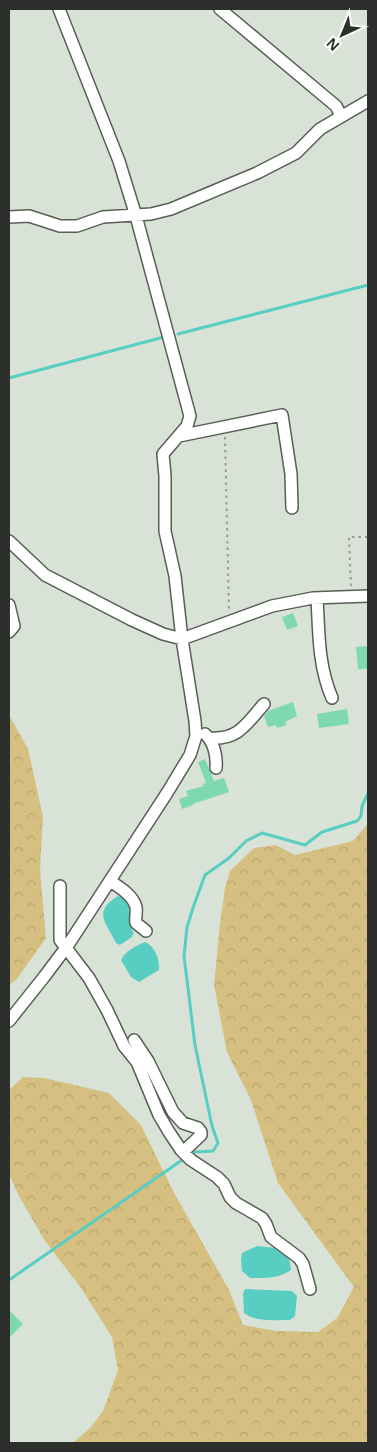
<svg xmlns="http://www.w3.org/2000/svg" width="377" height="1452" font-family="'Noto Sans',sans-serif">
	<defs>
		<pattern id="forest-crowns" width="20" height="18" patternUnits="userSpaceOnUse" patternTransform="scale(1.25)"><rect width="20" height="18" fill="#d5c081"/><path d="M2 6a3 3 0 1 1 6 0M12 15a3 3 0 1 1 6 0" fill="none" stroke="#b7a570"/></pattern>
	</defs>
	<rect width="100%" height="100%" fill="#d9e2d6"/>
	<path fill="url(#forest-crowns)" d="M9 715 28 749 43 817 40 869 46 938 16 980 9 985Z
		M368 824V1443H73L91 1427 103 1411 118 1370 112 1337 81 1288 45 1241 19 1196 9 1174V1090L23 1077 44 1078 109 1093 141 1125 173 1191 229 1290 243 1325 277 1331 318 1332 337 1318 354 1287 278 1183 251 1100 227 1052 214 985 220 924 225 888 230 871 254 848 276 845 295 855 353 841Z"/>
	<path fill="#58cec3" d="M118 896C135 901 127 914 130 925 130 926 133 932 134 933L132 937 120 945 116 943C106 922 92 912 118 896Z
		M145 942C155 946 160 960 159 970L139 982 131 977 121 960C125 951 136 946 145 942Z
		M257 1246C276 1248 290 1247 291 1270 278 1279 265 1278 250 1278L242 1271 241 1260 242 1253Z
		M245 1289 292 1291 297 1296 295 1316 290 1320C277 1320 255 1322 244 1313L243 1294Z"/>
	<g fill="none" stroke-linecap="round" stroke-linejoin="round">
		<path stroke="#58cec3" stroke-width="3" d="M178 334 368 285
			M9 378 164 337
			M191 1155 195 1152 213 1151 218 1143 212 1126 195 1045 184 956 187 927 194 905 205 875 229 858 246 841 262 833 305 845 322 832 357 821 361 816 362 806 368 793
			M9 1280 185 1158"/>
	</g>
	<path fill="#7ed9b0" d="M293 613 298 626 287 630 282 617Z
		M368 646V669H358L356 647Z
		M293 702 297 716 285 722 287 725 277 728 276 725 268 727 264 716 268 711Z
		M347 709 349 724 319 728 317 714Z
		M205 759 214 781 224 778 229 792 193 804V805L182 809 179 799 188 796 186 791 204 786 203 784 206 783 198 762Z
		M9 1310 23 1324 9 1338Z"/>
	<g fill="none" stroke-linecap="round" stroke-linejoin="round">
		<defs>
			<path id="minor" d="M220 9 336 106 341 116
				M9 217 29 216 60 226H77L103 217 151 214 171 209 257 173 296 153 320 129 368 101
				M179 436 282 415 291 474 292 508
				M9 541 45 575 132 620 163 634 182 639 272 606 313 598 368 596
				M317 598C319 633 318 665 332 698
				M9 605 14 626 9 632
				M205 734C214 742 217 756 216 768
				M210 738C239 740 247 723 264 704
				M110 881C119 887 133 895 136 907 137 911 135 918 136 923L146 931
				M60 886V940L89 978 107 1010 124 1046 137 1062 159 1115 169 1132 181 1150 191 1160 217 1177 224 1184 230 1197 236 1203 262 1218 266 1224 271 1237 299 1258 303 1264 310 1289
				M9 1021 44 977 68 945 167 793 190 755 196 736 195 721 182 639 175 576 165 531V476L163 454 187 426 190 416 136 216 119 161 59 9
				M134 1040 148 1061 173 1112 183 1123 198 1128 201 1132V1135L183 1152"/>
		</defs>
		<use href="#minor" stroke="#575f55" stroke-width="14"/>
		<path stroke="#969d94" stroke-width="2" stroke-dasharray="2.5 4" stroke-linecap="butt" d="M225 437 229 610
			M351 586 349 537H368"/>
		<use href="#minor" stroke="#fff" stroke-width="11"/>
	</g>
	<rect width="377" height="1452" fill="none" stroke="#2c2f2b" stroke-width="20"/>
	<g transform="translate(342 35) rotate(224)" stroke="#ffffff" stroke-width="4" paint-order="stroke">
	<path d="M0-4L9 19L0 12L-9 19Z" fill="#2c2f2b"/>
	<text y="-8" font-size="14" font-weight="bold" text-anchor="middle" fill="#2c2f2b">N</text>
	</g>
</svg>
